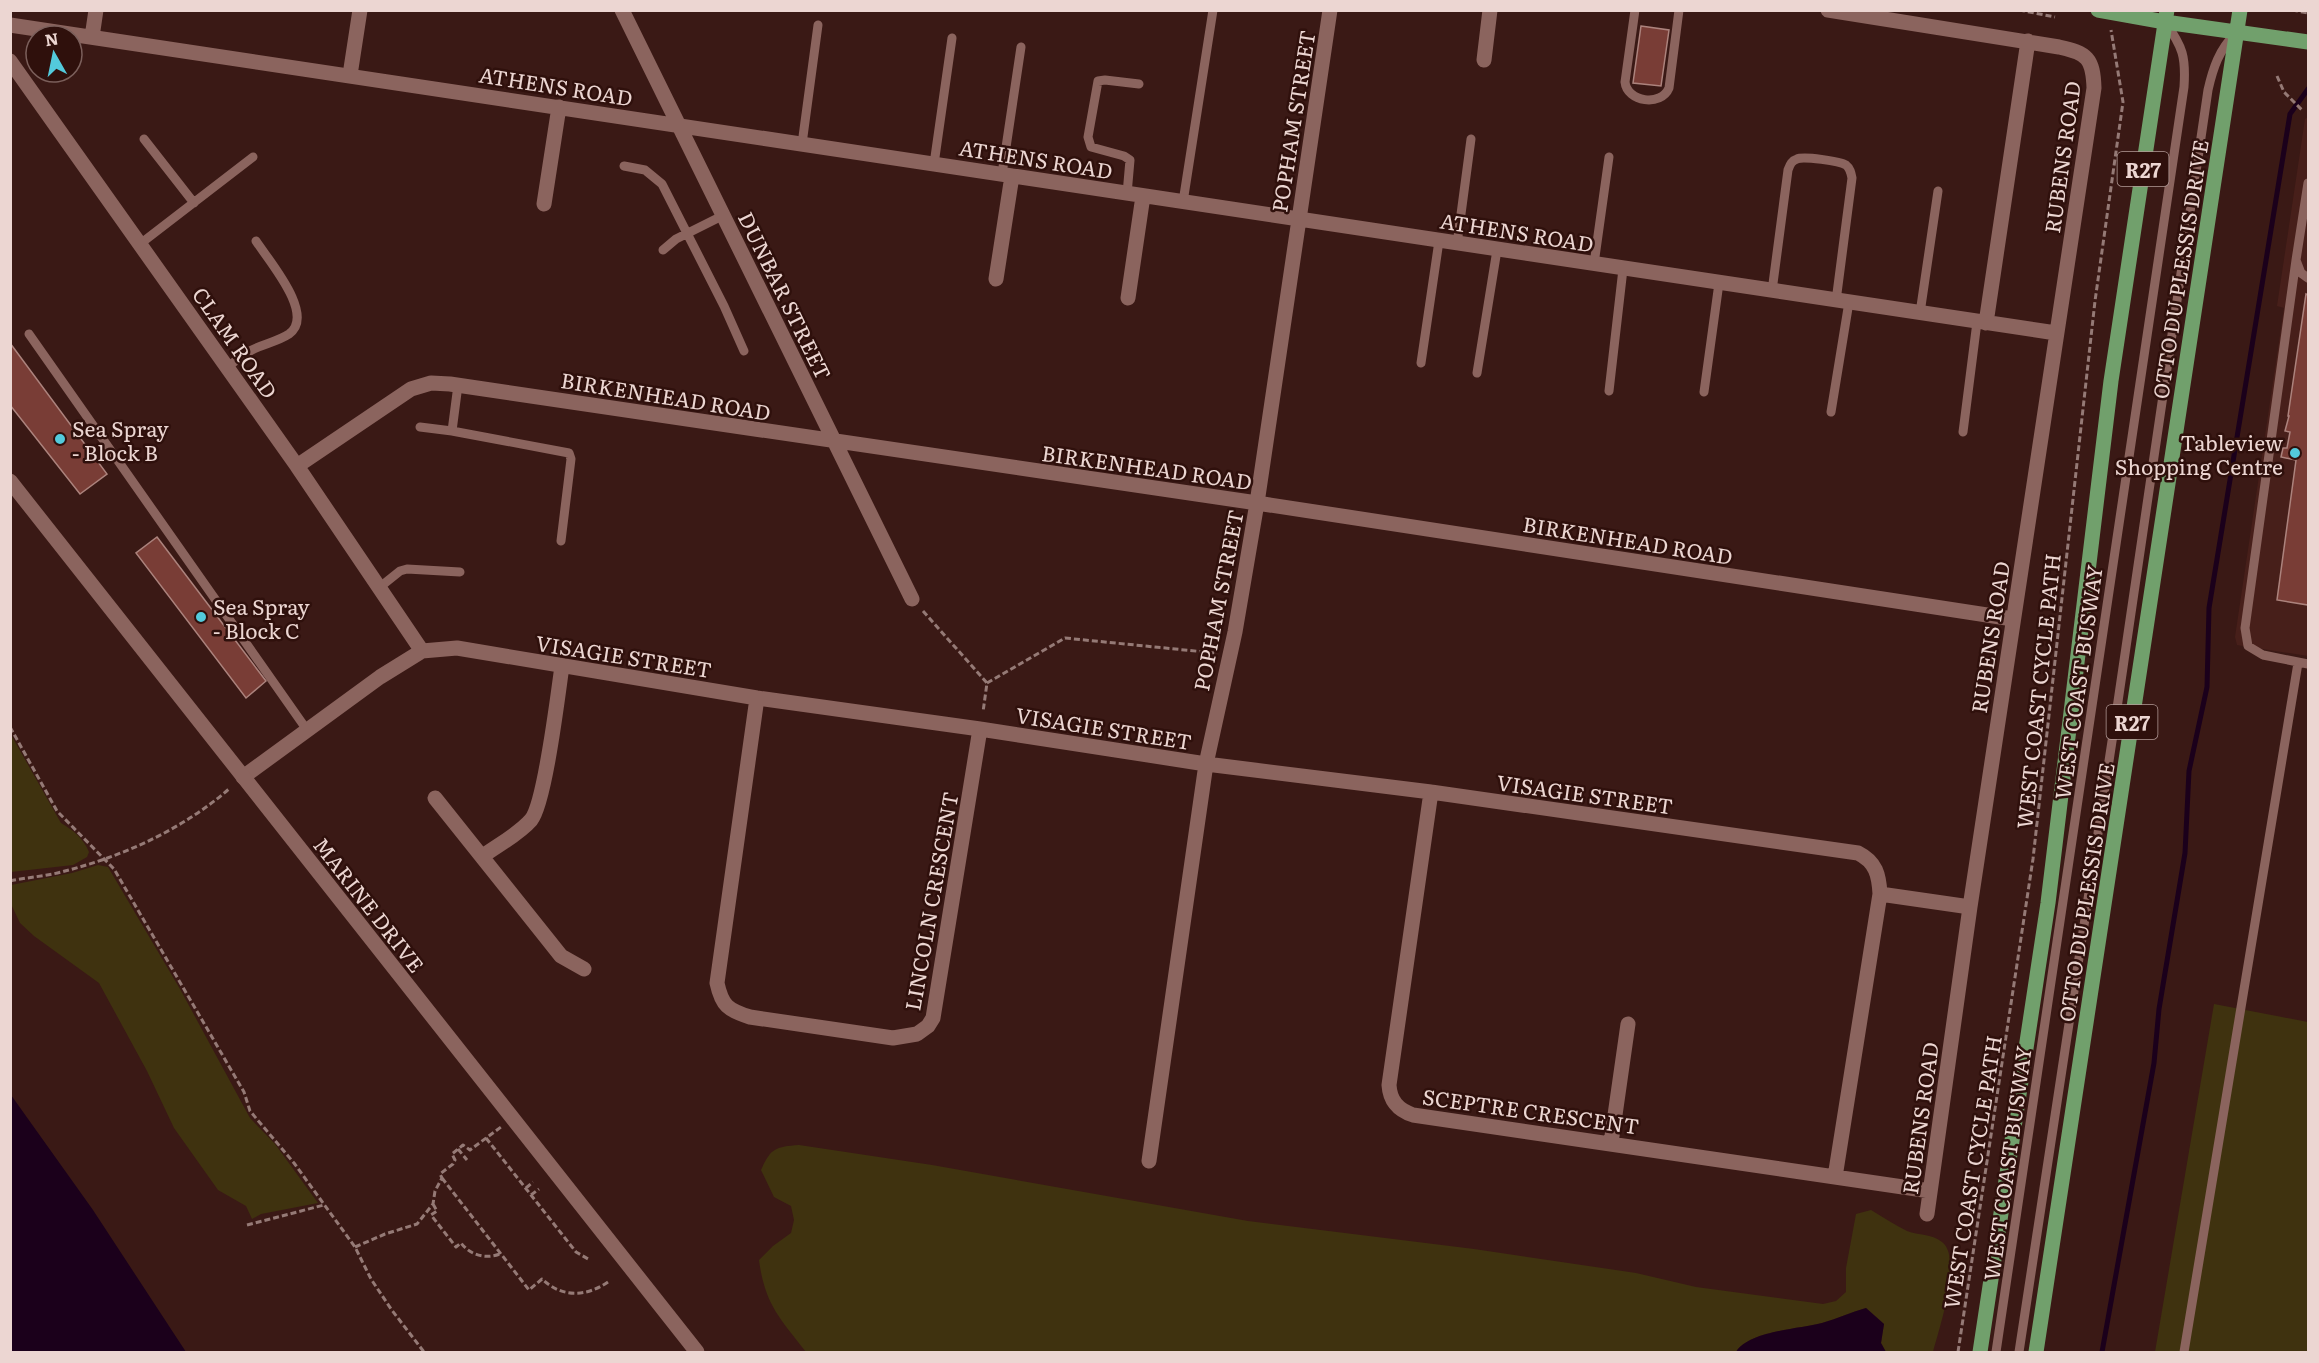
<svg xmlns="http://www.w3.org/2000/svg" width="2319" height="1363" font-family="Literata,serif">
	<rect width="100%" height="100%" fill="#3a1915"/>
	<path fill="#471f1a" d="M2308 117V656L2237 645 2235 637 2284 308 2277 306 2305 119Z"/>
	<path fill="#3f320f" d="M10 733 61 823C73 830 84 839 89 852L87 857 73 865 11 872Z
		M98 865 108 867 180 989 250 1118 275 1144 318 1203 261 1214 252 1219 246 1206 218 1190 174 1128 147 1071 99 983 34 936 20 923 11 904V885L72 873Z
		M2214 1004 2308 1022V1352H2155Z
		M799 1145 932 1165 1248 1221 1474 1249 1636 1273 1696 1287 1823 1304 1836 1301 1846 1292V1268L1856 1214 1871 1210C1883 1217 1895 1225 1907 1231 1919 1236 1931 1233 1942 1242 1963 1258 1939 1329 1933 1352H1886L1881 1343 1884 1324 1866 1308C1851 1312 1837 1319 1822 1323 1799 1329 1749 1331 1736 1352H806C780 1318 765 1305 759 1260L773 1246 791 1233 794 1220 791 1206 774 1197 761 1170C771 1148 775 1147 799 1145Z"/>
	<path fill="#1b001b" d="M11 1095 93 1210 186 1352H11Z
		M1866 1308 1884 1324 1881 1343 1886 1352H1736C1749 1331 1799 1329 1822 1323 1837 1319 1851 1312 1866 1308Z"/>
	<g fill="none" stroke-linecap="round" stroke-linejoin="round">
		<path stroke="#1b001b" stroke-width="5" d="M2102 1352 2154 1063 2159 1009 2185 853 2189 771 2207 687 2209 608 2290 114 2308 89"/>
	</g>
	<path fill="#793d36" stroke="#ac837d" stroke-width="1.5" d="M1641 26 1669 30 1661 86 1633 83Z
		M2306 294 2308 295V605L2277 600 2296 460 2281 457 2283 448H2287L2290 432 2285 431 2289 416H2288Z
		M10 343 107 474 80 494 10 405Z
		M157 537 266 681 246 698 136 553Z"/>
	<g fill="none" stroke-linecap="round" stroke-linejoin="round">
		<path stroke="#957a76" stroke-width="3" stroke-dasharray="6 3" stroke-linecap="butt" d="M2019 10 2055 17
			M2292 10 2308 13
			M2277 76 2284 92 2303 111
			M923 611 987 683 983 712
			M987 683 1065 638 1215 653
			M10 727 57 811 114 869 244 1092 250 1111 294 1163 355 1247 371 1279 391 1309 424 1352
			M10 881C29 877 48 876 65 871 124 856 185 828 230 788
			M486 1138 576 1252 590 1260
			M458 1149 467 1160
			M442 1178 529 1290 542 1279C562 1298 586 1297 608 1282
			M526 1188 533 1182
			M531 1195 539 1189
			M433 1204 437 1211 431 1215 456 1247 461 1243C471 1256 486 1259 500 1254
			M247 1225 324 1205
			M355 1247 385 1234 417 1224 433 1204 435 1191 442 1178 440 1174 453 1164 455 1160 452 1154 463 1145 470 1150 474 1147 501 1127
			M1958 1352 2033 859 2095 301 2123 102 2111 30"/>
		<path stroke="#8b645e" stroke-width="9" d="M1635 10 1625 82C1627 102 1661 107 1669 88L1679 10
			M144 139 194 203
			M802 144 818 25
			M934 164 952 38
			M624 166 645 170 662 184 724 306 744 351
			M1002 174 1021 47
			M2308 183 2296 260 2301 273 2308 278
			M1127 194 1130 160 1124 156 1091 147 1088 137 1098 81 1105 80 1139 84
			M1183 202 1213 10
			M140 244 253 157
			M1457 244 1471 139
			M663 250 676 239 724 215
			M2296 260 2245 628 2248 646 2263 655 2308 664
			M1594 264 1609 157
			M1772 291 1788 170C1790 165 1791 161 1797 159 1803 156 1840 161 1846 165 1850 168 1851 173 1852 178L1836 301
			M1920 313 1938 191
			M29 334 307 730
			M1421 363 1439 241
			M227 367C235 362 242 355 250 351 262 344 277 342 289 334 316 315 269 261 256 241
			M1477 373 1497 250
			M1609 391 1623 269
			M1704 392 1719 283
			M1831 412 1849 302
			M420 427 452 431 458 385
			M452 431 569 453 571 459 561 541
			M1963 432 1977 322
			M380 587 400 571 407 569 460 572
			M1996 1352 2184 87C2186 57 2183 47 2165 22
			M2019 1352 2116 715 2208 90C2213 68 2219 50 2235 34
			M2184 1352 2298 663"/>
		<path stroke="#8b645e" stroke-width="15" d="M622 10 912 599
			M1828 10 2059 47C2087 53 2093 58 2094 88L1970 907 1927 1214
			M10 25 2056 333
			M92 37 96 10
			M1484 60 1490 10
			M10 61 297 466 422 651
			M350 75 360 10
			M544 204 559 107
			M996 279 1012 176
			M1128 298 1143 196
			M1986 323 2028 41
			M297 466 411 389 431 383 450 384 1257 503 2013 619
			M757 698 717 983C722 1006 728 1010 750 1017L893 1038 917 1034 928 1026 933 1018 980 729
			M243 777 380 677 422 651 457 648 757 698 980 729 1206 764 1431 792 1858 853C1876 862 1879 875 1880 894L1835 1177
			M1431 792 1389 1085C1390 1101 1398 1110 1413 1115L1930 1191
			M435 798 561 956 584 969
			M483 856C498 845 519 834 531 820 545 803 558 694 562 666
			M1880 894 1970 907
			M1611 1143 1628 1024
			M1149 1161 1206 764 1235 632 1257 503 1330 10"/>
		<path stroke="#8b645e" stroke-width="15" d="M10 481 697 1352"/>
		<path stroke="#71a06c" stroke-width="15" d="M2098 10 2165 22 2308 42
			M1980 1352 2048 903 2111 381 2167 10
			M2036 1352 2240 10"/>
	</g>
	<g fill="#53cadc" stroke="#2f100c" stroke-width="2">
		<circle cx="60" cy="439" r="6"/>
		<circle cx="2295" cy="453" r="6"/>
		<circle cx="201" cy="617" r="6"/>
	</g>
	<g text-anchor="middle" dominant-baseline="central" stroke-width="5" stroke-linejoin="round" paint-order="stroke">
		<g fill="#2f100c" stroke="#b39b97" stroke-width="1.5">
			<rect x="2117.5" y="152" width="51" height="34" rx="4.5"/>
			<rect x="2106.5" y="705" width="51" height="34" rx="4.5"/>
		</g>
		<g font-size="20" font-weight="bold" fill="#ecd6d2">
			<text x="2143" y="169">R27</text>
			<text x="2132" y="722">R27</text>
		</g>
		<g font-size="21" fill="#ecd6d2" stroke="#2f100c">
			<text transform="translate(556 85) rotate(9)">ATHENS ROAD</text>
			<text transform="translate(1292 121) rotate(-81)">POPHAM STREET</text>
			<text transform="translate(2061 157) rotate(-82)">RUBENS ROAD</text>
			<text transform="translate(1036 158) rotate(9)">ATHENS ROAD</text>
			<text transform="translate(1517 231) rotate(9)">ATHENS ROAD</text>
			<text transform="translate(2179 269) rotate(-81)">OTTO DU PLESSIS DRIVE</text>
			<text transform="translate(786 295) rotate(64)">DUNBAR STREET</text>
			<text transform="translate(236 342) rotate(55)">CLAM ROAD</text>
			<text transform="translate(666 395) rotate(9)">BIRKENHEAD ROAD</text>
			<text transform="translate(1147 466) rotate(8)">BIRKENHEAD ROAD</text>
			<text transform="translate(1628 539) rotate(9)">BIRKENHEAD ROAD</text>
			<text transform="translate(1217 600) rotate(-79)">POPHAM STREET</text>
			<text transform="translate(1989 637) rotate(-81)">RUBENS ROAD</text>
			<text transform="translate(624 655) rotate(9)">VISAGIE STREET</text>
			<text transform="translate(2077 682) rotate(-82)">WEST COAST BUSWAY</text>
			<text transform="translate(2037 691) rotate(-84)">WEST COAST CYCLE PATH</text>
			<text transform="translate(1104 727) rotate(9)">VISAGIE STREET</text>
			<text transform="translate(1585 793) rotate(8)">VISAGIE STREET</text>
			<text transform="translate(2085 892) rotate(-81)">OTTO DU PLESSIS DRIVE</text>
			<text transform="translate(930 901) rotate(-80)">LINCOLN CRESCENT</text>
			<text transform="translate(370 904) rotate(52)">MARINE DRIVE</text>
			<text transform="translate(1531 1110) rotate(8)">SCEPTRE CRESCENT</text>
			<text transform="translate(1919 1118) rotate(-82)">RUBENS ROAD</text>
			<text transform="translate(2006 1163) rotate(-82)">WEST COAST BUSWAY</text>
			<text transform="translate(1971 1172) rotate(-81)">WEST COAST CYCLE PATH</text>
		</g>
		<g font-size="21" fill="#ecd6d2" stroke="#2f100c" text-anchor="start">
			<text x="72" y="427">Sea Spray<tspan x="72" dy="24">- Block B</tspan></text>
			<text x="2283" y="441" text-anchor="end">Tableview<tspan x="2283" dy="24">Shopping Centre</tspan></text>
			<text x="213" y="605">Sea Spray<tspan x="213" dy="24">- Block C</tspan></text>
		</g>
	</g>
	<rect width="2319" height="1363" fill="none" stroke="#ecd6d2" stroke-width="24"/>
	<g transform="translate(54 54) rotate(351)"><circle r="28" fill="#2f100c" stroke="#7b5f5b" stroke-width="1.5"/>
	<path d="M0-4.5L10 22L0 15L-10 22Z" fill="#53cadc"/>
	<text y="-9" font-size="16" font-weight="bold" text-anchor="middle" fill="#ecd6d2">N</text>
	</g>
</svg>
